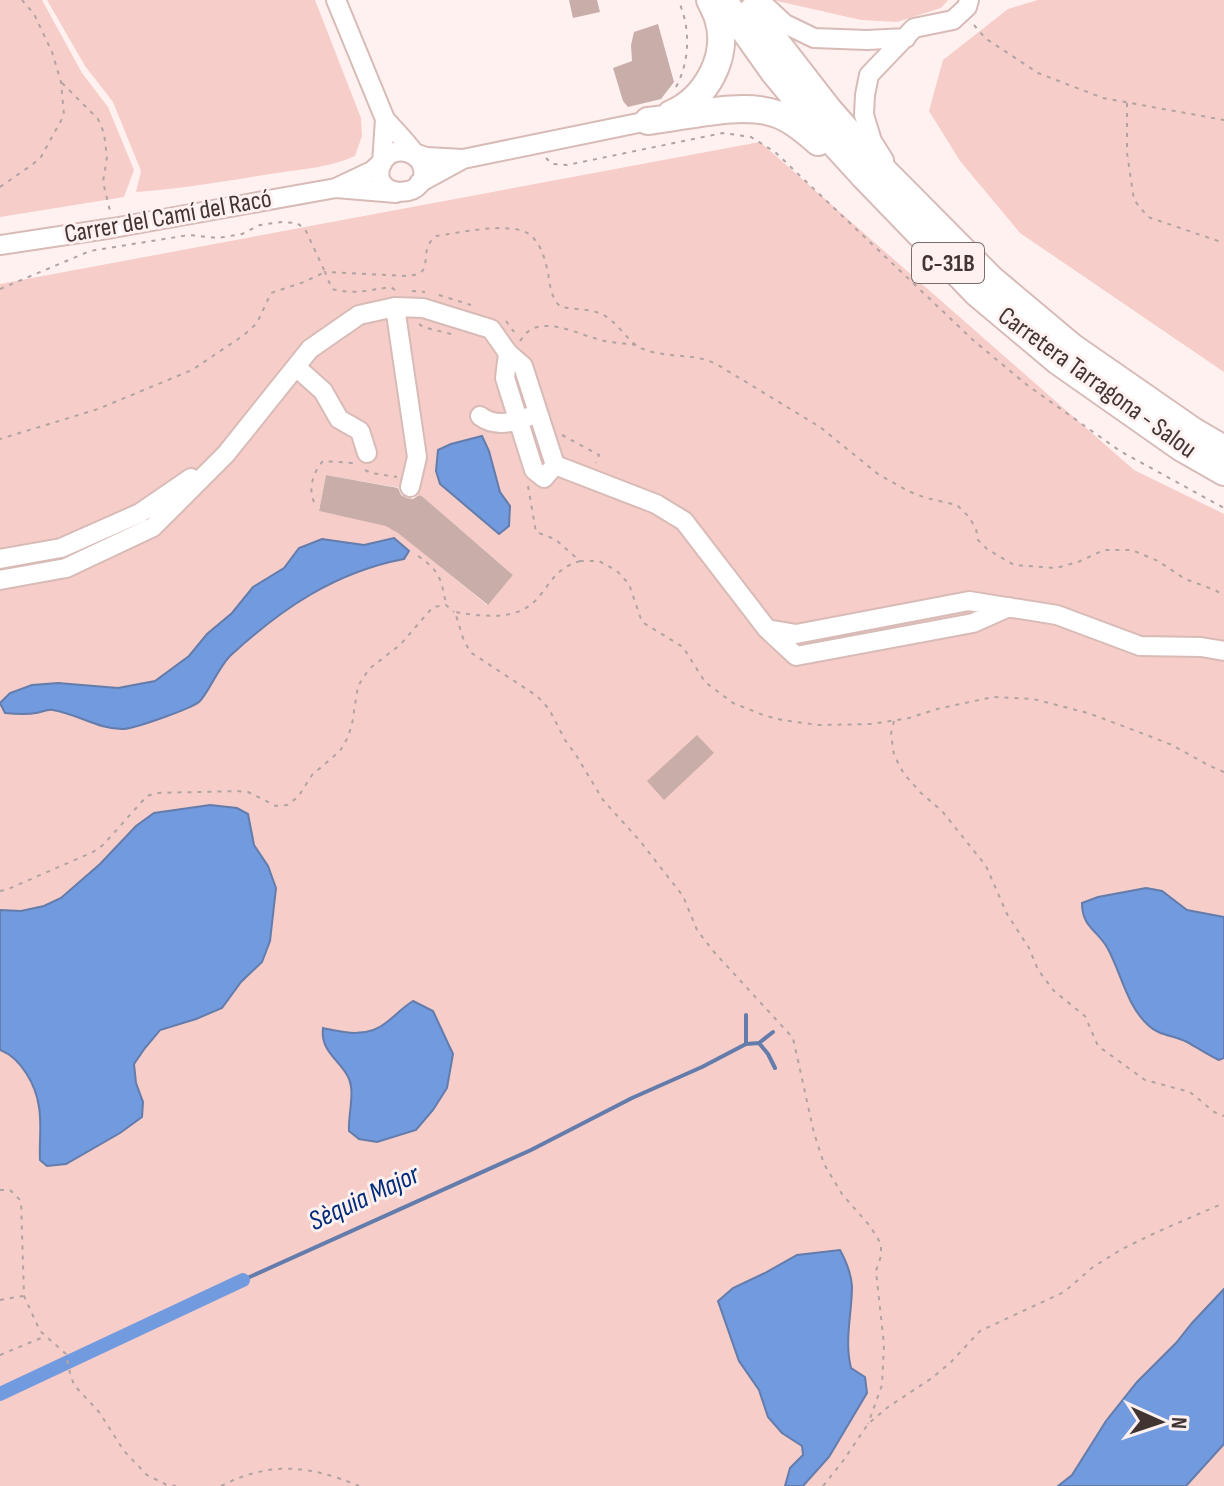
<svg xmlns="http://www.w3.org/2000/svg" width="1224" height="1486" font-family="'Sofia Sans Condensed',sans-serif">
	<rect width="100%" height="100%" fill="#fef1f0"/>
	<path fill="#f6cdc8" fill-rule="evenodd" d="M0 0H42L82 73 108 107 134 170 124 197 0 217Z
		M47 0H315L361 118 362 136 355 156C331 167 303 169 277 173 230 180 184 189 136 192L141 171 113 102 85 66Z
		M773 0H948L941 8 897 22 861 20Z
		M1038 0H1224V372L1020 233 960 161 929 111 943 60 1008 9Z
		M760 142 1134 470 1224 514V1486H0V284ZM326 475 407 489 423 497 513 575 487 605 399 533 386 525 319 511Z"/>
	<path fill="#729ade" stroke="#637cab" stroke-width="2" d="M482 436 489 451 500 492 510 506 509 526 499 534 440 484 436 471 438 450 451 444Z
		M394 538 409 551 404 559C335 572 281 609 230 656 218 668 208 694 199 702 190 709 136 728 124 729 99 730 78 714 53 710 47 709 42 712 36 713 25 715 15 714 5 713L0 703 10 693 32 685 58 683 118 688 155 681 189 656 207 634 232 613 253 587 284 568 299 548 322 539 364 545Z
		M210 805 237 808 248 814 254 845 268 866 276 888 270 941 262 962 241 982 222 1008 196 1019 160 1030 145 1048 134 1064 136 1083 143 1102 142 1117 120 1133 66 1164 47 1166 40 1160C39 1143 42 1124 39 1107 36 1085 21 1058 0 1050V910L21 911 44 906 61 898 100 864 136 826 154 813Z
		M1146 888 1162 891 1187 910 1224 917V1058L1219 1060C1208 1055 1198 1048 1187 1042 1174 1035 1159 1036 1148 1025 1127 1006 1121 973 1108 949 1098 930 1082 928 1082 903L1098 897Z
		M413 1001 433 1011 453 1054 447 1088 433 1110 416 1130 377 1142 359 1139 349 1131C348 1115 355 1093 349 1079 342 1061 320 1053 323 1028 346 1033 368 1038 387 1022 396 1015 403 1007 413 1001Z
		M840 1250C846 1261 851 1273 852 1286 852 1314 844 1340 851 1368L865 1377 867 1393 829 1457 803 1486H785L790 1468 803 1455 802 1446 782 1433 768 1417 759 1390 739 1361 718 1301 733 1288 765 1273 797 1255Z
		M1224 1289V1444L1186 1486H1058L1072 1475 1106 1421 1137 1382 1176 1343 1192 1323Z"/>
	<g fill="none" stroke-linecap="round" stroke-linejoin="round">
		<path stroke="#637cab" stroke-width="4" d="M759 1043 773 1032
			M746 1044V1015
			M243 1280 531 1150 632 1098 702 1067 746 1044 759 1043 768 1054 775 1068"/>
		<path stroke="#729ade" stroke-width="14" d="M0 1394 243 1280"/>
	</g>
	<path fill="#c9ada9" d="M569 0H597L600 12 573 18Z
		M658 24 674 82 661 99 628 107 623 101 613 68 632 61 631 45 634 32Z
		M326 475 398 488 401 495 407 498 413 499 419 495 423 497 513 575 488 605 398 533 386 526 319 511Z
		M697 735 714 753 664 800 647 781Z"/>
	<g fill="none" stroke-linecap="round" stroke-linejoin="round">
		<defs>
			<path id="minor" d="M336 0 385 119
				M759 0 785 24 814 38 867 40 906 38
				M409 151 426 157 463 159 419 183
				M386 158 372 171 336 188 396 193
				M463 159 648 121
				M884 160 872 141 864 115 865 95 869 75 914 28 953 20 967 7 969 0
				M382 164 385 119C395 131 415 150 421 163 437 200 368 202 381 165 387 149 406 148 417 158
				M0 245 113 228 336 188
				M395 307 417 457 410 487
				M508 353 523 366 555 465 544 478 534 470 505 378Z
				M296 367 323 391 339 419 360 431 367 453
				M480 416C494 427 513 423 528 417
				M555 465 656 504 684 521 767 629
				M0 559 61 548 140 513 191 478
				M0 580 66 568 153 527 226 454 310 349 359 315 395 307 423 308 491 329 508 353
				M1009 607 973 623 796 656 767 629 796 634 969 601 1057 615 1140 646 1201 647 1224 651"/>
			<path id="highway" d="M723 0 774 72 821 129 863 175 977 293 1058 361 1182 448 1224 472
				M752 11 828 109 870 157 991 279 1072 347 1193 431 1224 449
				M671 114C706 99 730 56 718 18 716 12 713 6 710 0
				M648 121C685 117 742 101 777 114 793 120 806 131 818 142"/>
		</defs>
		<use href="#minor" stroke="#d8bbb7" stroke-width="22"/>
		<use href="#highway" stroke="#d8bbb7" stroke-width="30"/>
		<path stroke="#b0a4a3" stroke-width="2" stroke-dasharray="4 6" stroke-linecap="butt" d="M974 25 985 38 1038 73 1103 98 1224 120
			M62 83 98 119 104 133 107 157 103 182 110 211
			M676 87C690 61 691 27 678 0
			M1127 103V153L1134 200 1148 217 1224 243
			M546 158 552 164 567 165 723 133 751 137 775 152 973 340 1027 385 1120 451 1224 508
			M0 187 33 164 41 157 64 115 61 82 52 52 34 14 22 0
			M0 289 90 251 189 235 218 238 242 234 260 225 282 222 297 223 305 229 325 272 304 282 271 293 257 323 244 335 192 370 98 409 0 439
			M395 290 391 287C369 290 355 295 332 289L325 272 408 276C412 275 417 275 421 272 430 266 420 248 436 236 458 233 510 221 529 234 541 243 545 259 548 273 550 285 551 299 561 307 573 309 588 309 599 313 617 319 626 342 643 349 668 359 695 352 718 365L820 427 878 474 908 491 926 498 957 505 969 517 976 529 978 540 987 549 1014 565 1056 568 1078 562 1104 550H1132L1158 561 1185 579 1215 590 1224 596
			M412 291 425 292
			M439 295 471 305
			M506 321 514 332
			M419 324 423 327 451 334
			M520 341C524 336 528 330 534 328 553 321 579 334 597 339 610 343 623 343 636 345
			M562 435 599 455 596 463
			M365 470 371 473 397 477
			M528 486 536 532 555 539 580 561H599L617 571 629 584 642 622 683 647 705 682 733 703 763 715 782 720 818 725 872 724 909 718 937 709 993 697 1033 699 1088 713 1144 734 1172 745 1208 765 1224 772
			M314 502C308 489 313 472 323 461L352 463 356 465
			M418 556C440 571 441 579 446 604
			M580 561C553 569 551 585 534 602 514 621 480 616 455 612L463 638 470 652 537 696 549 709 565 740 576 755 603 800 640 841 683 896 697 930 714 952 793 1038 814 1133 824 1164 842 1194 870 1226 881 1244V1256L876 1271 884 1345 882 1385 868 1424
			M894 721 891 734 894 755 904 774 921 793 942 811 986 866 1007 914 1029 948 1038 970 1054 991 1085 1016 1098 1046 1145 1080 1190 1092 1214 1112 1224 1116
			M0 891 6 890 93 852 103 845 147 796 156 793 237 791 248 792 276 806 287 805 298 797 312 775 340 751 348 737 352 724 358 686 369 669 400 645 433 607 446 605 454 612
			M0 1190H10L21 1201 24 1296 40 1331 66 1354 70 1373 74 1385 99 1412 124 1451 147 1475 167 1485 176 1486
			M0 1300 23 1296
			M0 1355 46 1336
			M221 1486C270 1461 309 1465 359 1486
			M823 1486 843 1461 868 1424 888 1407 932 1378 951 1362 980 1331 1064 1292 1093 1267 1122 1249 1157 1232 1224 1203"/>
		<use href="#minor" stroke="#fff" stroke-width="18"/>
		<use href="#highway" stroke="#fff" stroke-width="26"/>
	</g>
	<g text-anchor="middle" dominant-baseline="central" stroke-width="6" stroke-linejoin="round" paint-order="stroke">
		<rect fill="#fef1f0" stroke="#796d6c" stroke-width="2" x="912" y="243" width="72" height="40" rx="6"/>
		<g font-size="24" font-weight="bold" fill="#403533">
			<text x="948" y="263">C-31B</text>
		</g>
		<g font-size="26" fill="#403533" stroke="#fef1f0">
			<text transform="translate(168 217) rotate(-10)">Carrer del Camí del Racó</text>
			<text transform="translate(1097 383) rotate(36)">Carretera Tarragona - Salou</text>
		</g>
		<g font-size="28" font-style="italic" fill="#002c7a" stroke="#fef1f0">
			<text transform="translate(364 1198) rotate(-25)">Sèquia Major</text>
		</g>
	</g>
	<g transform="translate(1160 1422) rotate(93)" stroke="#fef1f0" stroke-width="6" paint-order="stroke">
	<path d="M0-6L14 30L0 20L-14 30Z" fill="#403533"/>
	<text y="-12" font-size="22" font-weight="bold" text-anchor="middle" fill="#403533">N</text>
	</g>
</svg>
